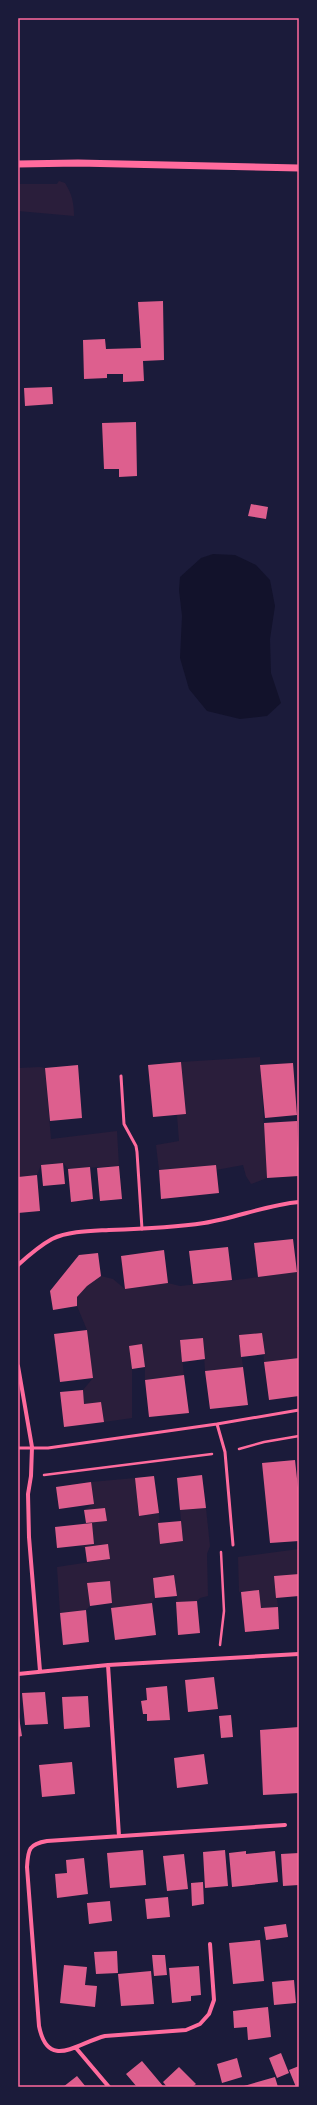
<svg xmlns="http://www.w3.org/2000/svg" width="317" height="2105" font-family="'PT Sans',sans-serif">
	<rect width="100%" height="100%" fill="#1b1b3a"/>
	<path fill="#2a1e3b" d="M59 181 65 183C72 194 74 203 74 216L18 211V184H57Z
		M260 1057 267 1178 251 1184 246 1176 243 1165 216 1170V1165L159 1170 156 1145 179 1141 177 1115 186 1114 181 1062Z
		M40 1067 45 1068 51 1139 117 1131 119 1166 68 1169 63 1163 41 1165 37 1175 18 1177V1068Z
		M299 1271V1327H297L299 1358 264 1362 262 1333 239 1335 243 1367 205 1371 203 1338 180 1340 184 1375 145 1380V1367L142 1345 130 1346 132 1369V1418L104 1422 101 1402 84 1404 83 1390 93 1378 87 1330 77 1306V1297L87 1286 101 1276 113 1279 125 1289 168 1283 180 1286 245 1279Z
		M135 1478 139 1516 159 1513 161 1544 183 1541 180 1510 206 1508 210 1546 207 1554 208 1596 200 1598 197 1601 176 1602 177 1596 174 1575 153 1578 155 1598 152 1603 111 1608 112 1603 109 1581 87 1583 90 1606 86 1610 60 1613 57 1567 110 1559 80 1546 94 1544 92 1523H86L107 1520 105 1508 84 1510 93 1504 91 1482Z
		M299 1549V1574L274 1576 278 1607 261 1608 259 1590 239 1592 238 1557Z"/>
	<path fill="#12122b" d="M213 554 235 555 256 565 270 580 275 606 270 639 271 673 281 703 267 716 240 719 207 711 189 689 180 658 182 616 179 590 180 577 201 558Z"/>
	<path fill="#dd5f8e" d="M163 301 164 360 143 361 144 381 123 382V374H107V378L84 379 83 340 105 339 106 349 141 348 138 302Z
		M52 387 53 404 25 406 24 388Z
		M136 422 137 476 119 477V469H104L102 423Z
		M251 504 268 507 266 519 248 516Z
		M181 1062 186 1114 153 1117 148 1065Z
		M293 1063 297 1115 265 1118 260 1065Z
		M78 1065 82 1118 50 1121 45 1068Z
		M297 1121 299 1176 267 1178 264 1123Z
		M63 1163 65 1184 43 1186 41 1165Z
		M216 1165 219 1193 161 1199 159 1170Z
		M119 1166 122 1199 100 1201 97 1168Z
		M90 1167 93 1199 71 1202 68 1169Z
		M37 1175 40 1211 18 1213V1177Z
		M293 1239 297 1272 258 1277 254 1243Z
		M228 1247 232 1280 193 1284 189 1251Z
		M164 1250 168 1283 125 1289 121 1256Z
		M98 1253 101 1276 87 1286 77 1297V1306L53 1310 50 1291 79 1255Z
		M87 1330 93 1378 60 1382 54 1334Z
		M262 1333 265 1354 241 1357 239 1335Z
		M203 1338 205 1359 182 1362 180 1340Z
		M142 1344 145 1367 132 1369 129 1346Z
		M299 1358V1396L269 1400 264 1362Z
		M243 1367 248 1405 210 1409 205 1371Z
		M184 1375 189 1413 149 1417 145 1380Z
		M83 1390 84 1404 101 1402 104 1422 64 1427 60 1392Z
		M295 1460 299 1497V1541L270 1543 262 1463Z
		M202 1475 206 1508 180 1510 177 1478Z
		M154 1476 159 1513 139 1516 135 1478Z
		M91 1482 94 1504 59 1509 56 1487Z
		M105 1508 107 1521 86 1523 84 1510Z
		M181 1521 183 1541 160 1544 158 1523Z
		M92 1523 94 1544 57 1548 55 1527Z
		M108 1544 110 1559 87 1562 85 1547Z
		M299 1574V1596L276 1598 274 1576Z
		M174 1575 177 1596 155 1598 153 1578Z
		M110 1581 112 1603 90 1606 87 1583Z
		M259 1590 261 1608 278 1607 279 1629 245 1632 241 1592Z
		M197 1601 200 1633 178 1635 176 1602Z
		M152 1603 156 1635 115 1640 111 1608Z
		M86 1610 89 1642 63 1645 60 1613Z
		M214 1677 218 1709 188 1712 185 1680Z
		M167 1686 170 1720 147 1721V1714H143L141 1701 147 1700 146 1688Z
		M45 1692 48 1724 25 1725 22 1693Z
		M88 1696 90 1727 64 1729 62 1697Z
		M18 1711 22 1736 18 1737Z
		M231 1715 233 1737 221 1738 219 1716Z
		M299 1727V1793L263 1795 260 1730Z
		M204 1754 208 1784 177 1788 174 1758Z
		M72 1762 75 1794 42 1797 39 1765Z
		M143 1850 146 1885 110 1888 107 1853Z
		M225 1850 228 1886 205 1888 203 1852Z
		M246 1851V1854L275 1851 278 1882 232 1887 229 1853Z
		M299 1853V1885L283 1886 281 1854Z
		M184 1854 188 1889 167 1891 163 1856Z
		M84 1858 88 1894 57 1898 55 1874 67 1873 66 1860Z
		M203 1882 204 1904 192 1906 191 1883Z
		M168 1897 170 1917 147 1919 145 1899Z
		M110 1901 112 1921 89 1924 87 1903Z
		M286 1924 288 1937 266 1940 264 1927Z
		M260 1940 264 1981 233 1984 229 1943Z
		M117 1951 118 1973 96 1974 94 1952Z
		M152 1955H165L167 1975 154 1976Z
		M64 1965 87 1967 85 1985 97 1986 95 2007 60 2003Z
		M199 1966 201 1995 191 1996V2001L172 2003 169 1968Z
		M151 1971 154 2004 121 2006 118 1974Z
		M294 1980 296 2003 274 2005 272 1982Z
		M268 2007 271 2037 248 2040 247 2027 234 2028 233 2011Z
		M281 2053 289 2073 277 2078 269 2058Z
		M237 2058 242 2077 222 2083 217 2064Z
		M142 2061 163 2086 162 2087H137L126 2074Z
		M299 2066V2087H296L289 2070Z
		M179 2067 196 2084 192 2087H167L163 2082Z
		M77 2076 86 2087H63Z
		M275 2077 278 2087H244V2086Z"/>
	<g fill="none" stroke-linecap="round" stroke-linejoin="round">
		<path stroke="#ff6b9d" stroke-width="2.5" d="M239 1449 264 1442 299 1436
			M44 1475 212 1454
			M220 1645 224 1611 221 1552"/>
		<path stroke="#ff6b9d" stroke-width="3" d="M121 1076 124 1124 136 1146 137 1152 142 1229
			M217 1424 299 1410
			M18 1448H48L217 1424 225 1452 233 1545"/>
		<path stroke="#ff6b9d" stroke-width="4" d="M18 1265C29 1255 39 1246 52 1239 69 1231 91 1231 109 1230 141 1229 172 1228 204 1223 236 1218 266 1205 299 1202
			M18 1366 32 1447 31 1476 28 1494 29 1537 40 1671
			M108 1665 119 1836
			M18 1674 108 1665 299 1654
			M210 1944 214 2000 209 2014 200 2024 186 2030 105 2036C77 2043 48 2071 39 2026L27 1867C28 1849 29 1844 47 1841L285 1825
			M76 2048 109 2087"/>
		<path stroke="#ff6b9d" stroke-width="7" d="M18 164 78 163 299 168"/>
	</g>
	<rect width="317" height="2105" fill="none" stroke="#1b1b3a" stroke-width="38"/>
	<rect x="19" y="19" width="279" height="2067" fill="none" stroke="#ff6b9d" stroke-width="1.5"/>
</svg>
